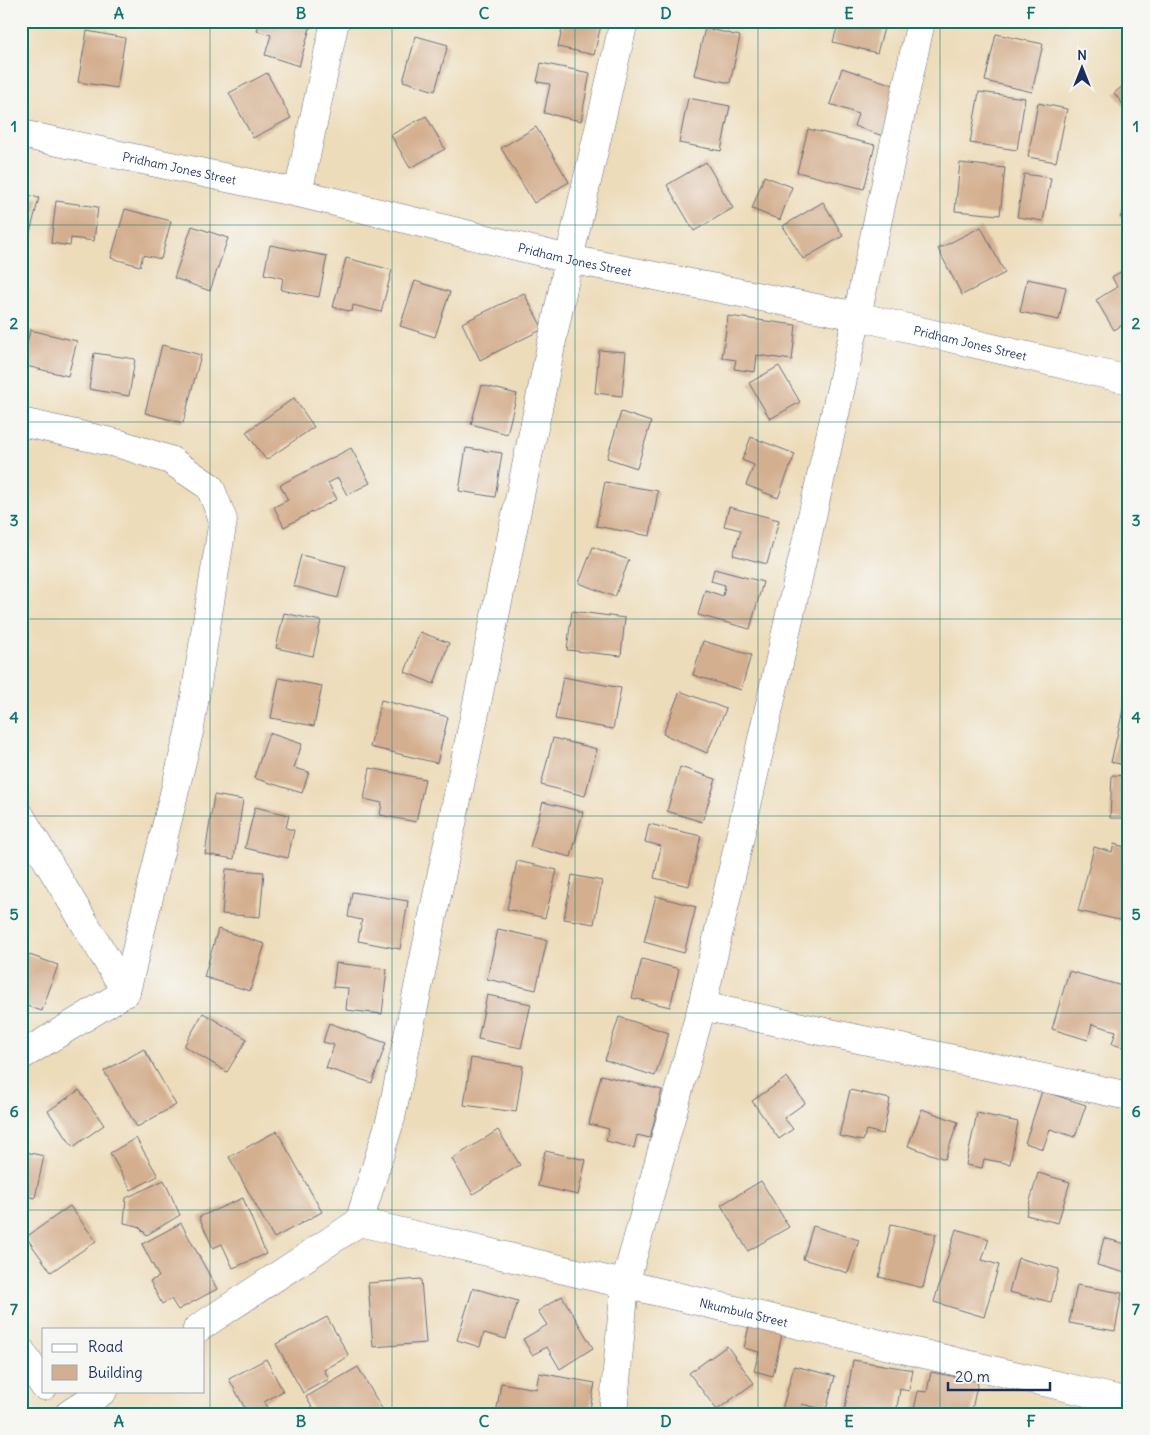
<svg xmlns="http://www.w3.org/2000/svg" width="1150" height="1435" font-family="Delius,sans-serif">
	<rect width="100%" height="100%" fill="#f6f6f2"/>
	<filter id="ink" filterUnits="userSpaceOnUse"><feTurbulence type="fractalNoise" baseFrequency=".02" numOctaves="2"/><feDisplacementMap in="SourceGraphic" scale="10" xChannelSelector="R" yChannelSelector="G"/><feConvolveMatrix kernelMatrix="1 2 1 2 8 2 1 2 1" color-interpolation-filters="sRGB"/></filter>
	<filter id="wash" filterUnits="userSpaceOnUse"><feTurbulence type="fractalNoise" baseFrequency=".0096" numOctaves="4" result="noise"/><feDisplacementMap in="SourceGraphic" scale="20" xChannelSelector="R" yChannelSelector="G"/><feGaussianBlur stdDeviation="1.12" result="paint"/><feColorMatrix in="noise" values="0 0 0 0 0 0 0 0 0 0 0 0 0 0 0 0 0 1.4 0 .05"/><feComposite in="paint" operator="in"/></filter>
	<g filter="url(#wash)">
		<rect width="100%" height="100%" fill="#eddcba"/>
		<g id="blocks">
			<path fill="#d4af8f" d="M260 21H312L299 66 265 55 271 35 257 31Z
				M564 21H602L594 55 558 47Z
				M839 21H886L877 53 833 42Z
				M1126 21H1129V42H1124Z
				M705 28 740 36 730 83 694 75Z
				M87 31 125 38 117 88 78 82Z
				M996 34 1043 44 1032 92 985 81Z
				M416 36 448 45 435 91 403 81Z
				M541 63 590 73 581 121 544 113 550 84 537 82Z
				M842 68 903 88 886 137 854 126 858 114 830 104Z
				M267 73 291 118 253 138 229 93Z
				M1129 81V112L1114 93Z
				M979 92 1025 98 1017 150 970 143Z
				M688 98 730 106 721 151 679 143Z
				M1038 103 1067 109 1056 162 1028 157Z
				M426 116 445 149 410 168 391 135Z
				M536 127 569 182 534 203 501 148Z
				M808 129 875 145 864 189 797 172Z
				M706 162 733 208 694 231 667 185Z
				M960 163 1005 168 1000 215 955 211Z
				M1024 174 1051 178 1043 221 1017 217Z
				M764 176 792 187 780 220 752 209Z
				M21 193 39 198 24 255H21Z
				M1129 200V221L1120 217Z
				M56 201 98 207 94 241 71 238 70 246 51 243Z
				M823 202 843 236 803 259 783 226Z
				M125 209 171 221 161 259 143 255 140 266 111 258Z
				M192 226 228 238 210 291 174 278Z
				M981 227 1005 273 962 295 938 249Z
				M270 245 327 256 319 297 281 290 283 278 264 274Z
				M346 258 392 270 381 312 353 305 352 312 333 307Z
				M1129 267V321L1114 330 1096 300 1117 287 1112 277Z
				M1027 279 1066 287 1059 320 1020 312Z
				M415 281 450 292 435 337 400 326Z
				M524 293 543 329 480 360 462 323Z
				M728 316 796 325 792 360 757 355 755 372 734 369 736 360 722 358Z
				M30 330 77 341 68 376 22 365Z
				M162 345 201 355 183 423 145 413Z
				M599 350 626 352 622 396 595 393Z
				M94 353 135 359 129 396 89 389Z
				M779 366 800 402 770 419 749 383Z
				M482 385 517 394 507 434 471 424Z
				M294 398 314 427 266 460 246 432Z
				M621 412 651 422 637 468 607 458Z
				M751 437 795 454 778 498 746 485 754 465 742 460Z
				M351 448 370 483 347 495 338 478 328 483 337 499 284 527 274 507 288 500 280 485Z
				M466 448 502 453 495 497 459 491Z
				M605 482 658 491 650 536 596 526Z
				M729 507 779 520 767 564 733 555 741 530 724 526Z
				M593 547 629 560 615 597 579 583Z
				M301 555 346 566 338 598 293 586Z
				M714 569 763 582 750 629 698 615 705 590 723 596 725 585 711 581Z
				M572 611 625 618 621 656 567 650Z
				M284 613 321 621 313 656 276 648Z
				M420 632 449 643 434 684 405 672Z
				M703 641 751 655 741 690 693 675Z
				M563 677 621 688 613 729 555 719Z
				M279 678 322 686 314 726 271 718Z
				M680 691 726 709 707 753 663 734Z
				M1127 693 1129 694V766L1111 762Z
				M381 700 448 717 437 763 370 747Z
				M269 733 302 744 294 768 309 772 302 793 254 778Z
				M553 738 597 749 585 796 541 785Z
				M680 767 716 779 702 822 667 811Z
				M370 768 425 779 416 822 380 815 382 803 364 799Z
				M1112 775 1128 776 1129 832H1126V818H1110Z
				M214 795 243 800 234 859 205 854Z
				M543 802 583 812 571 857 530 847Z
				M255 807 289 815 286 828 294 830 288 858 245 848Z
				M649 824 701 836 689 886 654 878 661 846 645 842Z
				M1114 844 1129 848V922L1078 911 1094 847 1112 852Z
				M517 861 557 870 545 918 507 909Z
				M226 869 264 872 260 917 222 914Z
				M572 875 602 881 594 924 564 919Z
				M352 892 408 901 400 949 358 941 362 920 348 917Z
				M656 896 696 907 684 953 644 942Z
				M218 929 265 944 250 991 204 977Z
				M498 929 547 940 536 990 487 979Z
				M21 952 58 965 42 1011 21 1004Z
				M642 959 679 969 670 1007 632 998Z
				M336 963 387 969 382 1014 346 1010 348 988 333 987Z
				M1069 971 1129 988V1049L1112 1044 1116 1031 1092 1024 1088 1040 1052 1029Z
				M487 995 531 1004 521 1048 478 1039Z
				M203 1013 247 1039 227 1072 184 1046Z
				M619 1017 669 1033 655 1076 605 1060Z
				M329 1023 386 1043 372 1083 326 1068 334 1045 323 1042Z
				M144 1049 176 1105 137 1127 104 1071Z
				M471 1058 523 1066 516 1112 464 1105Z
				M601 1075 662 1090 650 1138 637 1135 634 1148 606 1141 609 1129 589 1124Z
				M787 1077 805 1103 784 1118 793 1129 779 1139 752 1101Z
				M79 1090 104 1125 73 1147 48 1111Z
				M850 1090 890 1099 883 1134 866 1130 863 1141 839 1136Z
				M1042 1091 1086 1105 1075 1137 1050 1129 1043 1149 1025 1143Z
				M922 1109 958 1122 945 1159 908 1146Z
				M977 1113 1018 1122 1010 1164 984 1159 982 1168 966 1165Z
				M498 1130 520 1165 473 1194 452 1159Z
				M277 1131 322 1212 274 1238 229 1157Z
				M136 1138 158 1176 131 1190 110 1153Z
				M21 1151 44 1156 35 1198 21 1195Z
				M545 1151 586 1160 578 1195 538 1186Z
				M1038 1173 1070 1182 1058 1223 1026 1215Z
				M164 1180 180 1215 147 1235 138 1226 124 1223 126 1198Z
				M761 1181 789 1227 748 1251 721 1205Z
				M243 1198 266 1254 233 1268 222 1244 213 1248 199 1217Z
				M70 1206 96 1241 51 1272 26 1237Z
				M181 1223 217 1289 178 1310 171 1299 162 1304 150 1281 159 1277 142 1244Z
				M891 1224 936 1234 923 1288 879 1277Z
				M813 1226 859 1240 848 1273 803 1259Z
				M956 1229 989 1239 982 1260 999 1265 984 1317 934 1302Z
				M1104 1238 1129 1245V1274L1097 1265Z
				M1018 1258 1059 1269 1051 1302 1009 1292Z
				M421 1279 426 1343 373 1347 368 1283Z
				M1077 1285 1122 1293 1115 1331 1069 1323Z
				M473 1288 518 1301 506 1339 484 1333 480 1347 457 1340Z
				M562 1296 593 1348 560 1369 547 1347 532 1355 523 1339 547 1325 538 1311Z
				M327 1317 349 1356 324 1370 329 1379 303 1393 276 1344Z
				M751 1317 784 1325 773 1376 754 1371 759 1352 744 1348Z
				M727 1346 754 1383 717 1410 689 1373Z
				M266 1359 283 1391 264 1402 270 1414H248L229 1379Z
				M853 1360 913 1370 909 1391 900 1389 896 1414H844Z
				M794 1366 835 1376 826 1410 802 1404 800 1414 781 1413Z
				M358 1367 385 1414H316L306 1397Z
				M931 1372 978 1381 971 1414H913L918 1391 927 1392Z
				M539 1373 595 1383 589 1414H496L501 1383 536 1389Z"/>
		</g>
	</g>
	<g filter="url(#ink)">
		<use href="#blocks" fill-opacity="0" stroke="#646c7e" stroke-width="1"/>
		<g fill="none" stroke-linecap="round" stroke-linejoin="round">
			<defs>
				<g id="minor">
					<path id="s1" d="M21 134 298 193 569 259 857 316 1129 380"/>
					<path d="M298 193 335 21"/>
					<path d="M21 422 120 444 170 460 210 487 223 520 190 728 126 992 21 1056"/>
					<path d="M21 817 126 992"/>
					<path d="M702 1006 1129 1096"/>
					<path id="s2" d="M359 1222 1129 1402"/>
					<path d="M197 1329 359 1222 391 1118 569 259 624 21"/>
					<path d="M21 1351 44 1386"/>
					<path d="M69 1414 103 1391"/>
					<path d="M613 1414 625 1284 702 1006 857 316 921 21"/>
				</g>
			</defs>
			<use href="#minor" stroke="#646c7e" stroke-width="29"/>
			<use href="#minor" stroke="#fff" stroke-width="28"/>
		</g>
	</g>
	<path fill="none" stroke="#0f766e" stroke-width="1" stroke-opacity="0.55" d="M210 21V1414M392 21V1414M575 21V1414M758 21V1414M940 21V1414M21 225H1129M21 422H1129M21 619H1129M21 816H1129M21 1013H1129M21 1210H1129"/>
	<g text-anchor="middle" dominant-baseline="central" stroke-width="4" stroke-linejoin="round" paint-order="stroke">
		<g font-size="12" fill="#1b2f5e" stroke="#f6f6f2">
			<text stroke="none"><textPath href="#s1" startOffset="162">Pridham Jones Street</textPath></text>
			<text stroke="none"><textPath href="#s1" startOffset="568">Pridham Jones Street</textPath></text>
			<text stroke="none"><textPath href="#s1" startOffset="972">Pridham Jones Street</textPath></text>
			<text stroke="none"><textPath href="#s2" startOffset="395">Nkumbula Street</textPath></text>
		</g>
	</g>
	<rect width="1150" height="1435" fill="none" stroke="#f6f6f2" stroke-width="55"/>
	<rect x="42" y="1328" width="162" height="65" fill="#f6f6f2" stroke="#9ea6b7"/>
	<rect x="52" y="1344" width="25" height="8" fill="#ffffff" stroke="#9ea6b7"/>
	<text x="88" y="1352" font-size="15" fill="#1b2f5e">Road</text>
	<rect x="52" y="1365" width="25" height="15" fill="#d4af8f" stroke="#9ea6b7"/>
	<text x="88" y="1378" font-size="15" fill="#1b2f5e">Building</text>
	<g transform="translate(1082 68)" stroke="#f6f6f2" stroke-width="4" paint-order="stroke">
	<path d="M0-4L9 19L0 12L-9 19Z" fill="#1b2f5e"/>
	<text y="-8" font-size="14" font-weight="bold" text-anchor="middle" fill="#1b2f5e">N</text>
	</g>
	<path d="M948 1382v8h102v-8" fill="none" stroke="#1b2f5e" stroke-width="2.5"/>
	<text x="955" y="1382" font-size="15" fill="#1b2f5e" stroke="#f6f6f2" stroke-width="4" paint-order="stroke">20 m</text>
	<rect x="28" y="28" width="1094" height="1380" fill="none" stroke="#0f766e" stroke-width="2"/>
	<g font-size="16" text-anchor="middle" font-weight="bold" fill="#0f766e">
		<text x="119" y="19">A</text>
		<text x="301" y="19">B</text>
		<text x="484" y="19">C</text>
		<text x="666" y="19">D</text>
		<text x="849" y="19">E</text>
		<text x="1031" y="19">F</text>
		<text x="14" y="132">1</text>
		<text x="1136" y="132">1</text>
		<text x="14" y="329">2</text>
		<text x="1136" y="329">2</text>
		<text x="14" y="526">3</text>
		<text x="1136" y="526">3</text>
		<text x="14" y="723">4</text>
		<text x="1136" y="723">4</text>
		<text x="14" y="920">5</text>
		<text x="1136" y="920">5</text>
		<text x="14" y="1117">6</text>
		<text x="1136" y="1117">6</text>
		<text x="14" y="1315">7</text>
		<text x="1136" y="1315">7</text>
		<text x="119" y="1427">A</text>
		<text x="301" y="1427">B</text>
		<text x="484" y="1427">C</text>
		<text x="666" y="1427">D</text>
		<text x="849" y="1427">E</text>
		<text x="1031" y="1427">F</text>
	</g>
</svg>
